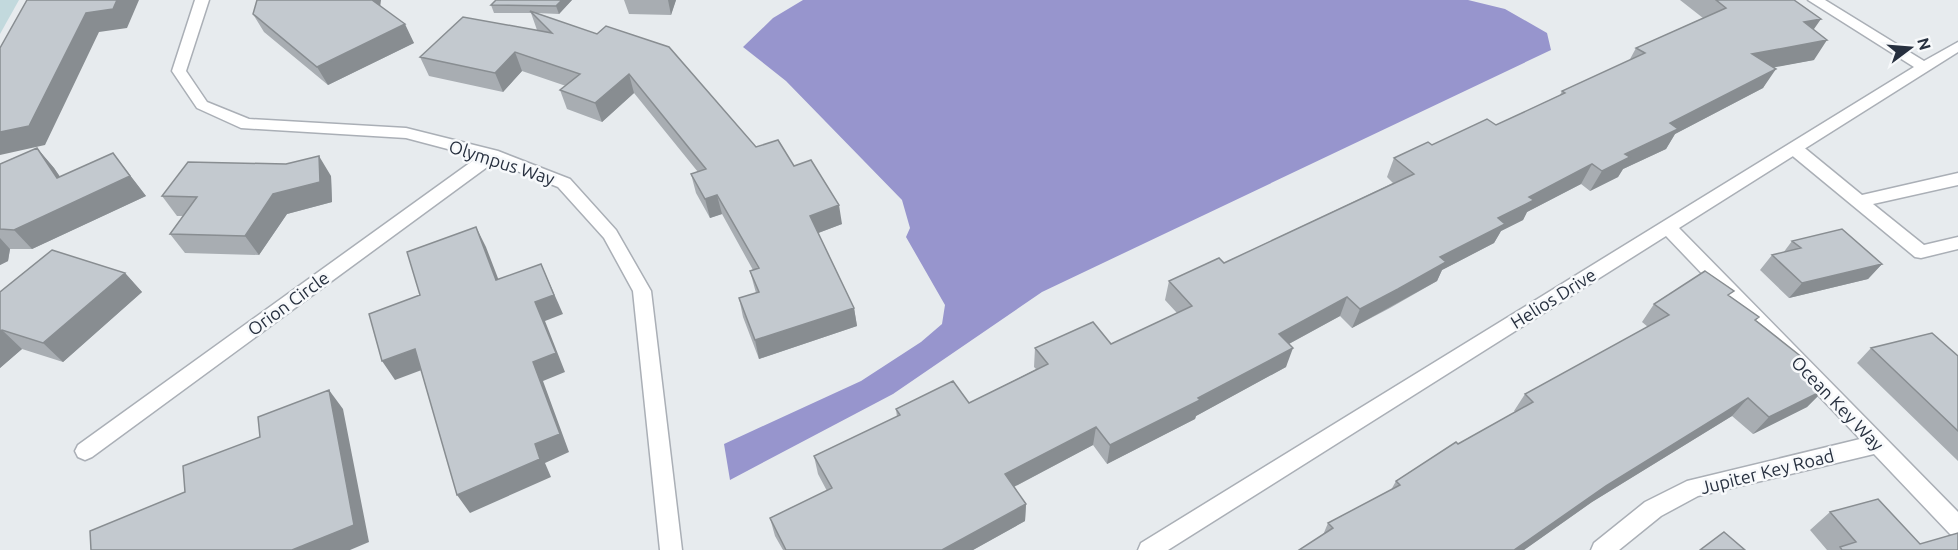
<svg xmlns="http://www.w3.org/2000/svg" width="1958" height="550" font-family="Ubuntu,sans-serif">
	<rect width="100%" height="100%" fill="#e7ebee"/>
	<path fill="#c2d9dd" d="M0 0H19L0 34Z"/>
	<path fill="#9795cd" d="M803 0H1468L1505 9 1547 33 1551 50 1042 292 893 394 730 480 724 444 861 381 921 342 942 324 945 305 906 237 910 228 902 200 786 81 743 47 773 18Z"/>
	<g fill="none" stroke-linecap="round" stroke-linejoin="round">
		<defs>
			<path id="lane" d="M1795 144 1801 145 1862 195 1958 173V185L1873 204 1924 245 1958 237V249L1921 258 1915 257 1789 153 1787 149 1789 145Z"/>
			<path id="street" d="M195 0H209L186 71 207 102 249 119 406 128 498 151 570 179 616 230 651 291 682 550H660L633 291 604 238 558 187 494 162 92 457 85 460 78 457 75 451 78 445 478 157 406 138 241 128 197 108 172 71Z
				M1808 0H1825L1924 61 1958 42V52L1679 228 1958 512V537L1950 534 1874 454 1698 496 1661 516 1619 550H1591L1594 543 1645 502 1687 481 1860 439 1666 236 1168 550H1138L1141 543 1914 67Z"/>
		</defs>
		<use href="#lane" stroke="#aaafb6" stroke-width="3"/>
		<use href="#street" stroke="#aaafb6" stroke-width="3"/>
		<use href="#lane" fill="#fff" fill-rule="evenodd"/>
		<use href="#street" fill="#fff" fill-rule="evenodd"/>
	</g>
	<path fill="#a8adb2" d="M496 0H572L559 14 536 13 756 147 794 166 842 224 818 233 854 308 857 326 759 359 743 317 739 298 756 293 750 271 753 270 722 214 710 218 696 193 691 174 698 172 634 93 602 122 567 109 560 90 566 86 522 71 503 92 429 76 420 57 537 30 531 13H494L491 5Z
		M624 0H676L671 15 629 14Z
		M1680 0H1794L1813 30 1814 60 1774 67 1763 88 1675 134 1666 149 1623 169 1618 177 1590 191 1581 184 1527 212 1523 220 1501 231 1494 243 1442 270 1437 281 1390 308 1352 328 1340 316 1289 344 1286 367 1196 416 1195 419 1107 464 1093 445 1014 487 1026 504 1025 521 973 550H783L775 536 770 518 827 491 818 474 814 456 897 417 896 409 969 403 1036 369 1034 367 1035 348 1111 344 1177 313 1165 300 1169 281 1224 263 1393 183 1387 177 1394 158 1432 145 1496 125 1560 95 1562 91 1629 61 1636 48 1703 18Z
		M380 6 414 43 328 85 264 32 253 14Z
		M37 148 54 168 60 177 128 173 146 196 32 249H10L8 261 0 265V164Z
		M331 176 332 202 287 214 259 255 185 253 170 234 183 216H177L162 196Z
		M1792 241 1882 264 1868 279 1789 298 1760 270 1772 255 1783 253Z
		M125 273 142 292 63 362 22 349 0 368V292Z
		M1729 296 1759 317 1756 320 1803 358 1795 366 1824 390 1807 407 1753 434 1732 416 1592 502 1524 550H1299L1323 535 1328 523 1391 490 1396 481 1458 444 1515 412 1514 411 1525 394 1648 327 1642 322 1654 304Z
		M1871 348 1958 356V461L1857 363Z
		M1830 512 1920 544 1958 550H1827L1810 530Z"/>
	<path fill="#888d91" d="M117 0H139L127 28 99 32 45 145 0 155V132L86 13Z
		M371 0H381L379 16Z
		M562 0H572L559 14 556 6Z
		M668 0H676L671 15Z
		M1821 19 1807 39 1804 22Z
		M405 24 414 43 328 85 317 67Z
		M1827 40 1814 60 1739 74 1752 54Z
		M515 52 522 71 503 92 495 73Z
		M1776 69 1763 88 1675 134 1666 149 1623 169 1618 177 1590 191 1602 171 1670 123Z
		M629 74 634 93 602 122 595 103Z
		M37 148 54 168 74 197 57 178Z
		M113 153 146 196 32 249 14 230Z
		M319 156 331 176 332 202 287 214 259 255 245 236 273 194Z
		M1592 164 1581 184 1527 212 1523 220 1501 231 1494 243 1442 270 1437 281 1352 328 1360 309 1498 218 1529 197Z
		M717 195 722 214 710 218 705 199Z
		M839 205 842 224 813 235 810 216Z
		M476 227 486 247 506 299 496 280Z
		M0 238 10 249 8 261 0 265Z
		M541 264 563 314 545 321 565 372 543 381 569 452 545 463 551 477 470 513 457 495 535 444 533 362 535 302Z
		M1882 264 1868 279 1789 298 1802 283Z
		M125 273 142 292 63 362 43 343Z
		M1347 297 1340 316 1272 353 1279 334Z
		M854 308 857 326 759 359 755 340Z
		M2 330 22 349 0 368V331Z
		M1293 348 1286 367 1196 416 1195 419 1107 464 1110 445Z
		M415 349 427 368 395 380 382 361Z
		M1803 358 1786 376 1792 363Z
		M329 390 343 409 369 542 350 550H292Z
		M1824 390 1807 407 1753 434 1769 417Z
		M1748 398 1732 416 1592 502 1524 550H1514L1606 486Z
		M1096 427 1093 445 1004 492 1005 474Z
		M1026 504 1025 521 973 550H942Z"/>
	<path fill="#c3c9cf" stroke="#888d91" stroke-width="1.5" d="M27 0H117L113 9 86 13 29 126 0 132V48Z
		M257 0H372L405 24 317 67 253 14Z
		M496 0H562L556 6 491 5Z
		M1716 0H1794L1821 19 1804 22 1827 40 1752 54 1776 69 1670 123 1678 129 1625 154 1630 157 1602 171 1592 164 1529 197 1534 200 1498 218 1505 224 1440 257 1446 262 1398 289 1360 309 1347 297 1279 334 1293 348 1198 398 1200 400 1110 445 1096 427 1005 474 1026 504 942 550H786L770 518 832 488 814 456 900 415 896 409 953 381 969 403 1048 364 1035 348 1093 322 1111 344 1192 306 1169 281 1219 258 1224 263 1414 174 1394 158 1428 142 1432 145 1487 119 1496 125 1565 93 1562 91 1645 53 1636 48 1726 8Z
		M530 11 597 34 606 26 669 47 756 147 778 140 794 166 811 160 839 205 810 216 854 308 755 340 739 298 759 292 750 271 759 268 717 195 705 199 691 174 706 169 629 74 595 103 560 90 580 74 515 52 495 73 420 57 463 17 552 33Z
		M37 148 57 178 113 153 130 176 14 230 0 229V164Z
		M319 156 320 182 273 194 245 236 170 234 197 197 162 196 188 162 286 164Z
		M476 227 496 280 541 264 554 295 535 302 556 353 533 362 560 434 535 444 540 459 457 495 415 349 382 361 369 314 420 295 407 252Z
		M1842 229 1882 264 1802 283 1772 255 1801 248 1792 241Z
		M52 250 125 273 43 343 2 330 0 331V292Z
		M1705 271 1734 291 1728 295 1759 317 1755 320 1803 358 1792 363 1824 390 1769 417 1748 398 1606 486 1514 550H1299L1333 528 1328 523 1400 485 1396 481 1456 442 1458 444 1533 402 1525 394 1669 315 1654 304Z
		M1932 333 1958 356V431L1871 348Z
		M329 390 354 525 292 550H91L90 531 185 492 183 466 260 437 258 417Z
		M1878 499 1920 544 1958 533V550H1842L1840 547 1856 542 1830 512Z
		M1724 532 1745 550H1700Z"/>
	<g text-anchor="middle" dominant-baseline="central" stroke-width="5" stroke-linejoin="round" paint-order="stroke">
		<g font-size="18" fill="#27303f" stroke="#f7f9fb">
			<text transform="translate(502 162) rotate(18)">Olympus Way</text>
			<text transform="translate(1553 298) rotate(-32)">Helios Drive</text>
			<text transform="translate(288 303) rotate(-36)">Orion Circle</text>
			<text transform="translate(1838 403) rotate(46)">Ocean Key Way</text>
			<text transform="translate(1767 471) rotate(-14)">Jupiter Key Road</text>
		</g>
	</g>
	<g transform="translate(1910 48) rotate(74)" stroke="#f7f9fb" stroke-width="4.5" paint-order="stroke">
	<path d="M0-4.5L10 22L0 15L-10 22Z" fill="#27303f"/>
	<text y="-9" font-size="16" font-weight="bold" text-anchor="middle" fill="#27303f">N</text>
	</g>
</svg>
